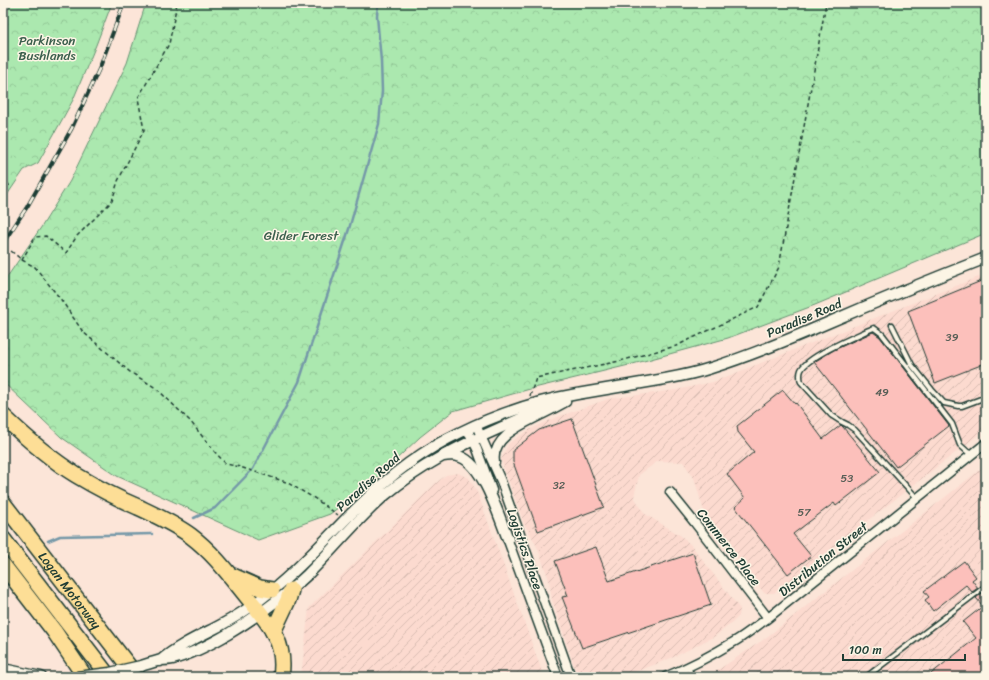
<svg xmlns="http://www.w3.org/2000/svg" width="989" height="680" font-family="Sriracha,sans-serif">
	<defs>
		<pattern id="industrial-furrows" width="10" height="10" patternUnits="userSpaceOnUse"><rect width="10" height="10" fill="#fcdacf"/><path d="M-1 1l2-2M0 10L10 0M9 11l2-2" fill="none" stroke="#d8bcb2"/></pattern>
		<pattern id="forest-crowns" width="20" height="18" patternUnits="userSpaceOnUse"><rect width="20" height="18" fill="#abe8af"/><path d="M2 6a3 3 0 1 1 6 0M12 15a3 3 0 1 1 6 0" fill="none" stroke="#93c897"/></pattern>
	</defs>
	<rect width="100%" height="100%" fill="#fce5d8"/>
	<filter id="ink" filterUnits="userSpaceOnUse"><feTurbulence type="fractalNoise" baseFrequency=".025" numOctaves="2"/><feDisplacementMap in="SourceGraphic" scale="8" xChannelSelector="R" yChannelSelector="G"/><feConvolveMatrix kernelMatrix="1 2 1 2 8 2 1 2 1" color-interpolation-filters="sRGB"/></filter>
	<g filter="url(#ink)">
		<path fill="url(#industrial-furrows)" d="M986 274V429L774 593H764L706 518 694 478 683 462 658 461 639 475 634 497 645 514 680 535 692 546 740 609 739 616 732 623 715 636 676 656 651 666 621 677H578L552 600 549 580 538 549 532 537 524 524 501 460 505 451 509 443 527 431 555 418 608 399 676 390 713 382Z
			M986 465V677H702L718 670 763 640Z
			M458 473 469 478 478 494 544 677H301L309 608 435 484 446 475Z"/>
		<path fill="url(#forest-crowns)" stroke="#659272" d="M3 3H112L96 45 73 100 38 163 24 170 3 201Z
			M146 3H986V233L815 305 728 338 629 365 530 389 453 411 420 437 373 481 330 514 258 540 117 476 61 437 3 382V283L42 226 70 181 127 63Z"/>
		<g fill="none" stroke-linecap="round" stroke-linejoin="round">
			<path stroke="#7498a8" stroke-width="2.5" d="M194 518 215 508 253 469 299 382 349 229 379 124 382 91 381 61 377 16 378 3
				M48 541 60 536 152 534"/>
		</g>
		<path fill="#fcc0bb" stroke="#1f3d34" d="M986 279V363L935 383 908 311Z
			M873 332 880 337 949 426 896 467 814 362 834 350Z
			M783 390 795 404 796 403 823 439 841 425 843 427 880 472 836 506 834 503 793 534 811 556 788 574 735 507 745 498 727 474 754 452 738 432 737 426Z
			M572 419 604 507 538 531 513 462V450L539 430Z
			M596 547 609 581 693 553 711 605 582 648 562 597 568 596 555 561Z
			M964 561 976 577 972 580 978 588 972 592 966 585 933 611 925 600 929 597 924 591Z
			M982 593 986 598V677H927L976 638 963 622 983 606 976 598Z"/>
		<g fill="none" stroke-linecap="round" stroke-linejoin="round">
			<defs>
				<path id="service" d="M892 325 912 365 932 390 944 403 958 406H962L986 397
					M917 498 855 430 848 425 842 422 831 415 801 382C800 378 799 375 801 370 808 356 854 337 869 330L874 328 882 334 952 424 960 445 971 455
					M688 668 693 677
					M866 677 986 586"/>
				<path id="minor" d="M476 425 501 481 571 677
					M467 429 477 449 492 490
					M495 462C491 438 521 425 539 416 548 412 557 407 566 402
					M670 492 695 523 768 618
					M506 535 558 677
					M665 677C690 667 714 654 737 640 748 633 758 625 768 618L986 443"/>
				<path id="tertiary" d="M443 456C449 455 456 455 461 457 484 466 499 517 508 539
					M160 661C179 645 200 636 221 625 240 615 258 602 275 588 306 563 331 533 359 506 389 476 423 450 461 432 498 414 537 401 577 394 607 389 636 384 665 379 681 376 696 373 711 368 750 356 788 340 825 324 878 301 932 279 986 258
					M141 666C147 664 154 662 161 660 165 660 169 660 173 659 192 654 211 644 228 634 256 617 283 598 307 575 334 549 357 519 385 495 420 466 459 446 500 428 518 420 536 411 556 405
					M3 669 41 677"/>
				<g id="motorway">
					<path d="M3 416C26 438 49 458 76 475 96 487 117 498 138 507 157 516 175 524 191 536 216 555 233 580 253 604 272 627 286 645 281 677"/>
					<path id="s1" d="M3 503 137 677"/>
					<path d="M3 539 109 677"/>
					<path d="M3 565 54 631 85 677"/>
					<path d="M233 576 260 588 272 590"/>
					<path d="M273 632 288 600 291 590"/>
				</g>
			</defs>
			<use href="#service" stroke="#1f3d34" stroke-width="7"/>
			<use href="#minor" stroke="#1f3d34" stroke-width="11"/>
			<use href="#tertiary" stroke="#1f3d34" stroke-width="13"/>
			<use href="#motorway" stroke="#1f3d34" stroke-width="18"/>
			<path stroke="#1f3d34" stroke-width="1.5" stroke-dasharray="4 3" stroke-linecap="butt" d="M3 177 11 188
				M11 251 22 260 35 237 46 236 66 253 77 236 112 201 118 181 144 130 138 98 169 44 177 3
				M22 260 35 267 62 301 83 332 130 372 156 388 190 421 214 451 226 464 240 467 286 482 314 498 338 515
				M530 396 536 378 620 361 676 346 758 307 779 267 826 3"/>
			<use href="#service" stroke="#fcf5e5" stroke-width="4"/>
			<use href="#minor" stroke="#fcf5e5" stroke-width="8"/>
			<use href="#tertiary" stroke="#fcf5e5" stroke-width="10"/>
			<use href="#motorway" stroke="#fdde96" stroke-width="15"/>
			<defs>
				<path id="rail" d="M3 243 27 207 72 128 100 67 124 3"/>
			</defs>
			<use href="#rail" stroke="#1f3d34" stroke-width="4"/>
			<use href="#rail" stroke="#fcf5e5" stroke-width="2.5" stroke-dasharray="8" stroke-linecap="butt"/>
			<defs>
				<path id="tertiary-bridge" d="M77 677 110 673 141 666"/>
			</defs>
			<use href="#tertiary-bridge" stroke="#1f3d34" stroke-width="13" stroke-linecap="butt"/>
			<use href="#tertiary-bridge" stroke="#fcf5e5" stroke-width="10"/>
		</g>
	</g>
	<g text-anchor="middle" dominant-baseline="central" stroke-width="3" stroke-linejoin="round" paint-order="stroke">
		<g font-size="11" fill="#565e56">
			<text x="952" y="337">39</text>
			<text x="882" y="392">49</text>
			<text x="847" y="478">53</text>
			<text x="559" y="485">32</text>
			<text x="804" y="512">57</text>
		</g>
		<g font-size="13" fill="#3b5f4d" stroke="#fcf5e5">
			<text x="47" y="40">Parkinson<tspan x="47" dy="15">Bushlands</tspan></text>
			<text x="301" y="235">Glider Forest</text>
		</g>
		<g font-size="13" fill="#1f3d34" stroke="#fcf5e5">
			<text transform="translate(804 318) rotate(-23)">Paradise Road</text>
			<text transform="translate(368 482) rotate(-42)">Paradise Road</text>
			<text transform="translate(729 547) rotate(52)">Commerce Place</text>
			<text transform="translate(525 549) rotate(71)">Logistics Place</text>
			<text transform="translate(823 559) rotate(-39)">Distribution Street</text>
			<text stroke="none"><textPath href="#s1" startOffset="110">Logan Motorway</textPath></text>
		</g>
	</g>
	<rect width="989" height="680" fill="none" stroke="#fcf5e5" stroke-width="16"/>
	<rect x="8" y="8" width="973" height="664" fill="none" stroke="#1f3d34" stroke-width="1.5" filter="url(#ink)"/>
	<path d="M843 654v6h122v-6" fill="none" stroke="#1f3d34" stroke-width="2"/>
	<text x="849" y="654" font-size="12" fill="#1f3d34" stroke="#fcf5e5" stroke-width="3" paint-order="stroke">100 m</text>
</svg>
